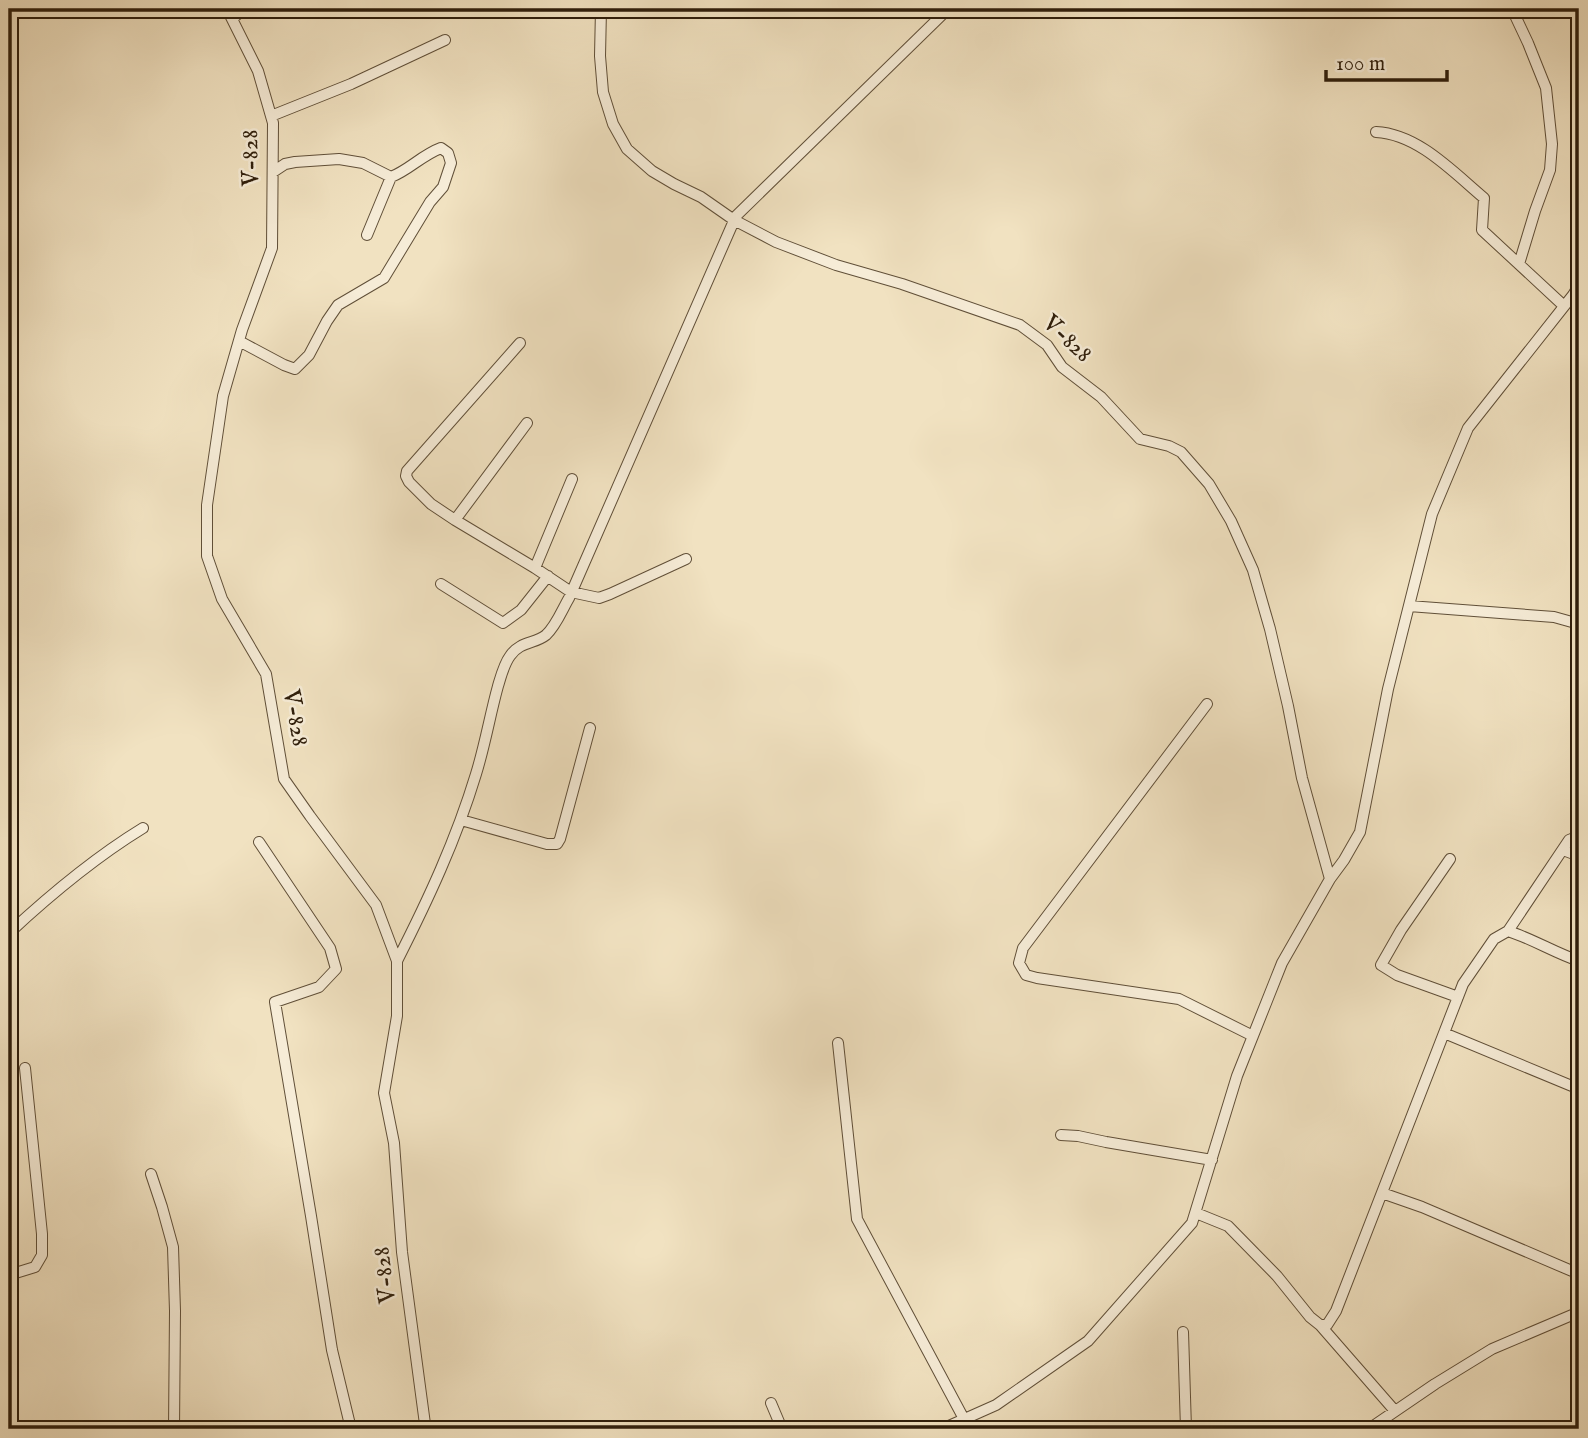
<svg xmlns="http://www.w3.org/2000/svg" width="1588" height="1438" font-family="'IM FELL English',serif">
	<rect width="100%" height="100%" fill="#f1e2c1"/>
	<filter id="stains"><feTurbulence type="fractalNoise" baseFrequency=".00286" numOctaves="4"/><feColorMatrix values="0 0 0 0 .2 0 0 0 0 .09 0 0 0 0 .02 0 0 0 .5 -.17"/></filter>
	<radialGradient id="worn" r=".72"><stop offset=".6" stop-color="#630" stop-opacity="0"/><stop offset="1" stop-color="#630" stop-opacity=".3"/></radialGradient>
	<g fill="none" stroke-linecap="round" stroke-linejoin="round">
		<defs>
			<path id="minor" d="M227 9 258 71 273 123 272 248 242 330 223 396 207 505V556L222 599 266 674 284 779 310 816 376 905 397 961V1016L384 1093 394 1143 402 1252 425 1424 427 1429
				M601 9 600 56 603 92 613 124 627 149 652 171 674 184 701 197 734 220 776 242 836 265 902 284 1020 325 1047 345 1062 367 1101 397 1140 439 1169 446 1181 452 1209 484 1231 521 1253 570 1270 629 1288 706 1302 778 1330 879
				M1512 9 1528 43 1546 88 1552 144 1550 170 1535 211 1519 264
				M232 19 244 9
				M271 116 351 84 445 40
				M1376 132C1418 134 1453 172 1484 198L1482 230 1564 306
				M367 235 391 177
				M239 341 284 365 295 369 309 355 327 321 338 305 384 278 430 202 443 187 451 163 448 153 441 148C422 155 409 170 391 177L363 163 339 159 295 162 285 164 273 172
				M520 343 407 471 406 476 409 482 431 504 455 520 535 568 571 592 599 598 610 594 686 559
				M455 520 527 423
				M535 568 572 479
				M441 584 503 623 521 610 548 576
				M1409 606 1554 617 1579 624
				M1207 704 1023 948 1019 963 1026 975 1037 978 1179 999 1253 1036
				M461 820 547 844H557L560 839 590 728
				M259 842 330 948 336 969 319 987 275 1002 311 1216 332 1350 351 1429
				M1563 850 1579 856
				M1450 859 1401 930 1381 965 1397 975 1458 997
				M1508 931 1569 840 1579 836
				M9 933C51 894 94 858 143 828
				M397 961C428 900 456 840 476 774 485 745 490 715 498 686 501 676 504 664 510 656 520 641 535 644 546 635 556 626 562 610 569 598L736 216 948 9
				M1444 1033 1579 1089
				M838 1043 857 1219 964 1419
				M1061 1135 1078 1136 1106 1142 1212 1160
				M151 1174 162 1207 173 1247 175 1311 174 1429
				M1382 1193 1422 1207 1579 1274
				M1196 1213 1228 1226 1277 1276 1310 1317 1320 1325H1327L1336 1311 1463 984 1494 939 1508 931C1533 939 1555 953 1579 961
				M9 1275 35 1267 42 1255V1234L25 1068
				M1320 1325 1395 1411
				M1183 1332 1186 1429
				M771 1403 782 1429
				M942 1429 996 1405 1088 1341 1192 1223 1237 1076 1282 963 1330 879 1344 860 1360 832 1388 689 1432 514 1468 428 1573 295 1579 285
				M1369 1429 1435 1384 1492 1349 1579 1312"/>
		</defs>
		<use href="#minor" stroke="#604f38" stroke-width="12"/>
		<use href="#minor" stroke="#f6ecd7" stroke-width="10"/>
	</g>
	<g text-anchor="middle" dominant-baseline="central" stroke-width="5" stroke-linejoin="round" paint-order="stroke">
		<g font-size="24" fill="#2f1e0b" stroke="#f6ecd7">
			<text transform="translate(251 158) rotate(-91)">V-828</text>
			<text transform="translate(1067 339) rotate(43)">V-828</text>
			<text transform="translate(295 718) rotate(80)">V-828</text>
			<text transform="translate(385 1275) rotate(-97)">V-828</text>
		</g>
	</g>
	<rect width="1588" height="1438" fill="none" stroke="#f1e2c1" stroke-width="35"/>
	<rect x="10" y="10" width="1567" height="1417" fill="none" stroke="#2f1e0b" stroke-width="3.5"/>
	<rect x="18" y="18" width="1553" height="1403" fill="none" stroke="#2f1e0b" stroke-width="2"/>
	<path d="M1326 70v10h121v-10" fill="none" stroke="#2f1e0b" stroke-width="3.5"/>
	<text x="1336" y="70" font-size="21" fill="#2f1e0b" stroke="#f6ecd7" stroke-width="5" paint-order="stroke">100 m</text>
	<rect width="100%" height="100%" filter="url(#stains)"/>
	<rect width="100%" height="100%" fill="url(#worn)"/>
</svg>
